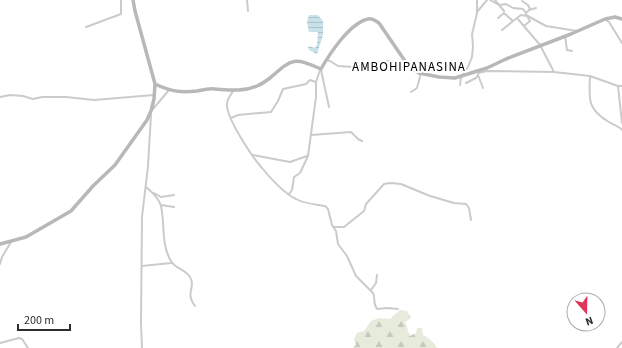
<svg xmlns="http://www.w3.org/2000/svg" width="622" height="348" font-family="'Source Sans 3',sans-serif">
	<defs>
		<pattern id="forest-firs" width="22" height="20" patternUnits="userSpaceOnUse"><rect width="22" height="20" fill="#e6ebdc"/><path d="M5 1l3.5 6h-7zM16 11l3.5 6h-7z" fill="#c6cabd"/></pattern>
		<pattern id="water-rules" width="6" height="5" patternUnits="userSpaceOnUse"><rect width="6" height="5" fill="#c9e2ea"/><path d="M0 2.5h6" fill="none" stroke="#adc2c9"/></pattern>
	</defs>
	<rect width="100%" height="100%" fill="#fff"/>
	<path fill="url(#forest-firs)" d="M400 310 407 311 411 318 405 322 410 336 416 333 417 328H422L423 335C428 337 435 343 437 348H352L356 345 354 339 357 333 364 331 371 321 379 318 390 319Z"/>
	<path fill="url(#water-rules)" d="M309 15H318L323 21V35L317 54 309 50 308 46 315 48 317 45 318 32H309L307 22Z"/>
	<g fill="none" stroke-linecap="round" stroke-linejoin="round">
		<path stroke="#cbcbcb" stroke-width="2" d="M247 0 248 11
			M490 0 499 5 506 4 513 8 523 9 526 13
			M495 0 504 11
			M522 1 528 5 530 9
			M536 8 529 10 526 13V15L546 26 577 31
			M477 12 487 0
			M498 18 504 13 513 21 517 18 540 45 554 72 590 76C589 99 587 109 609 122 613 125 619 126 622 130
			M517 18 521 15 527 16 530 21 524 26
			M606 20 609 22 622 43
			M86 27 121 14V0
			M502 30 513 21
			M565 36 567 50 572 51
			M327 60 330 61 338 66 353 67 389 61 404 67 409 65
			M321 70 329 107
			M479 72 478 75 483 88
			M478 73 487 71 554 72
			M463 74 468 67 472 57 473 46 472 34 474 26 477 13V0
			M590 76 618 86H622
			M466 83 476 78 478 75
			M460 85 461 77
			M618 86 622 123
			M233 91C231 95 227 99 227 104 226 118 253 158 262 168 270 178 285 194 296 199 305 204 315 204 325 206L328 209 332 225 336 231 338 244 347 256 356 276 373 293C376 298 372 302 377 309L387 308 398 309
			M411 92 417 88 421 73
			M0 97 10 95 23 96 33 99 42 97H66L94 100 154 95
			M153 109 169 90
			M231 118 238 115 271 112 278 101 283 89 306 84 310 80 316 82
			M311 135 351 132 358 139 362 141
			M253 155 290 162 307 156
			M146 187C152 192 159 198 161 206 165 224 161 245 171 261 175 269 188 270 191 279 195 289 185 293 195 306
			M154 193 161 197 174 195
			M289 194 292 190 294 177 300 173 308 156 316 97V82L320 70
			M161 205 174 207
			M333 227H344L364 211 366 204 384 184 390 183 401 184 430 196 454 203 466 204 469 208 471 220
			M0 264 2 257 11 242
			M142 266 171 263
			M371 290 376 283 377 275
			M0 343 19 338 22 339 28 348
			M142 348 141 323 142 217 148 166 151 115
			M617 348 622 342"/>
		<path stroke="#b8b8b8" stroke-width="3.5" d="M155 84C170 91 180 93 197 91 202 90 209 88 215 89 230 90 243 92 257 86 262 84 266 81 270 78 293 58 293 57 321 69 330 53 350 23 368 19 372 18 376 21 379 23L407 64 419 73 439 77 455 78 487 68 506 59 571 34 605 19 615 17 622 19
			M0 244 26 237 71 211 93 186 115 165 147 120 151 111 154 99 155 84 135 11 133 0"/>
	</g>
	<g text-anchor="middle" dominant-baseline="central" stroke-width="4" stroke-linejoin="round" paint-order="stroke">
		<g font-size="13" letter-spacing="1" fill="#000" stroke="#fff">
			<text x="409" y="67">AMBOHIPANASINA</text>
		</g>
	</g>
	<g transform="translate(586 312) rotate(160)"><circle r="19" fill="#ffffff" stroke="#ababab"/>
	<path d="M0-3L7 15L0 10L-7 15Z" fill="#e0365a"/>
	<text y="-6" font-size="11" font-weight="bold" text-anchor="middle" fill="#2e2e2e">N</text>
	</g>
	<path d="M18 324v6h52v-6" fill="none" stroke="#2e2e2e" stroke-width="2"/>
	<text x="24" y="324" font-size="12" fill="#2e2e2e" stroke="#ffffff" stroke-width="3" paint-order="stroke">200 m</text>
</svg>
